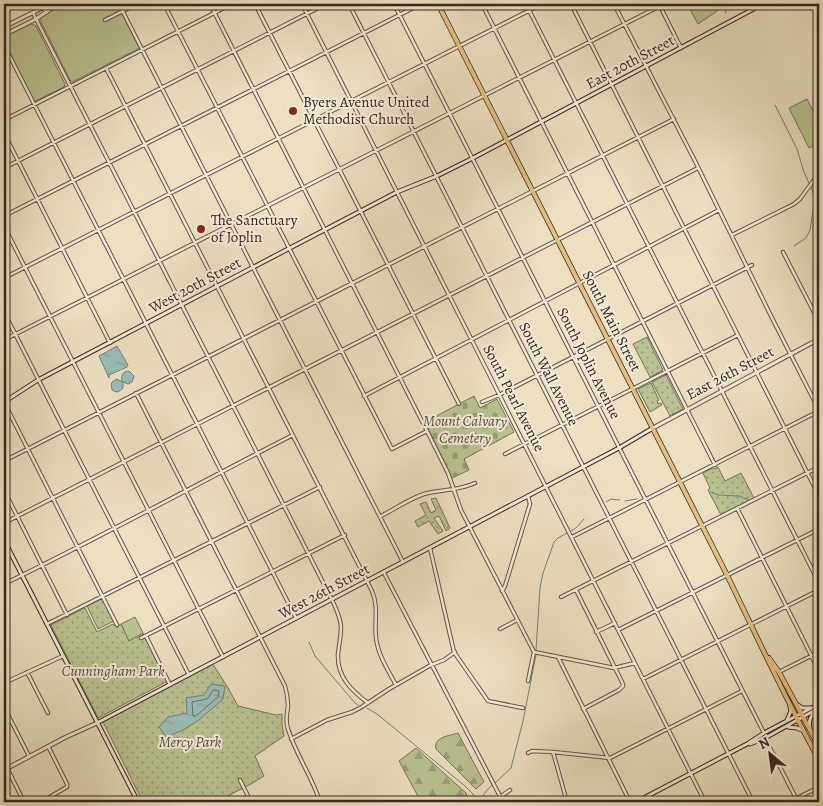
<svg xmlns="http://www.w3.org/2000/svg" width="823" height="806" font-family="Alegreya,serif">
	<defs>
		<pattern id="grass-dots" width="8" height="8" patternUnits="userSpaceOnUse" patternTransform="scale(1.25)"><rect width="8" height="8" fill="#b9c292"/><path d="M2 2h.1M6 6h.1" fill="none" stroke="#979e77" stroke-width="1.8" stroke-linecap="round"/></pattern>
		<pattern id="forest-firs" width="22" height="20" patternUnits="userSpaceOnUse" patternTransform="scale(1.25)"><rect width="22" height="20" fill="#b9c292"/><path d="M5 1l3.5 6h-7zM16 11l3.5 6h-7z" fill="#979e77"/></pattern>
		<pattern id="cemetery-stones" width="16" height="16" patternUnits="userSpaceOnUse" patternTransform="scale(1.25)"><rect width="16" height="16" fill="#b9c292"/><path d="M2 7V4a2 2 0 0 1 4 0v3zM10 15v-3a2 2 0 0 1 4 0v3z" fill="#979e77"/></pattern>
		<pattern id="water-ripples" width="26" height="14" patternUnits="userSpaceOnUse" patternTransform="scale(1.25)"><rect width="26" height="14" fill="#99bdb6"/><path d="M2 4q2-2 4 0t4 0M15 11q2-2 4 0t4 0" fill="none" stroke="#84a29c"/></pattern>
	</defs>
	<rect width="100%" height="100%" fill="#ece0c1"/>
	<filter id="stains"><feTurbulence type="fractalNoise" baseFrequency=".004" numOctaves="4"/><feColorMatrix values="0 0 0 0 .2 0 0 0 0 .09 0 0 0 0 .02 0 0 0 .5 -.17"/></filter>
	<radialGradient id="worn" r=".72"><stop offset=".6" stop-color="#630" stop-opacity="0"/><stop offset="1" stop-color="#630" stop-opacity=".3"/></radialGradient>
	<path fill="url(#grass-dots)" stroke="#787459" d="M647 337 663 370 650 377 633 344Z
		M666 375 683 409 670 416 652 382Z
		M651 383 659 400 657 401 658 404 661 403 662 405 650 412 638 389Z
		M718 467 725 481 741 473 754 498 721 515 708 490 710 488 703 473 713 468 715 469Z
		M436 498 450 528 446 531 439 516 434 518 443 531 438 534 429 521 418 527 415 521 426 515 420 504 426 502 431 513 436 510 431 499Z
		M102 599 114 621 98 629 87 606Z
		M85 608 97 632 113 624 116 627 121 624 129 640 143 633 168 681 98 718 51 625Z
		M212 663 227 686 238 706 276 715 282 714V724L284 736 255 756 264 776 251 784 216 802H143L102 720Z"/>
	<path fill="url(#forest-firs)" stroke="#787459" d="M458 733 484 782 476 789 436 749C433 737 449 736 458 733Z
		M416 748 466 793 467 796 466 802H421L399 761Z"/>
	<path fill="url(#cemetery-stones)" stroke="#787459" d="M474 396 480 408 497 399 514 432 464 459 469 470 452 478 425 422Z"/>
	<path fill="#b9c292" stroke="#787459" d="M59 4H117L139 47 138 49 72 82 70 80 40 20V18Z
		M687 4H717L720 9 698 24Z
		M32 24 36 26 65 84 64 87 35 101 33 100 4 41V37L24 26Z
		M807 99 819 123V143L809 148 789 108Z
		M135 617 143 633 129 641 121 624Z"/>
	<path fill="url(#water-ripples)" stroke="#72817a" d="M117 346 128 365 127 367 109 375V378L99 356Z
		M129 371 134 376 132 382 128 384 123 382V388C120 392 116 393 112 390L111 384 113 381 117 379 122 382C121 376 122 371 129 371Z
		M211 684 225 686 223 699 199 720 183 730 166 737 159 727 168 717 187 713 186 698 204 695Z"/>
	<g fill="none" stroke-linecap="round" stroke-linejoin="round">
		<path stroke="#68726b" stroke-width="1" d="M214 690 219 691 218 697 196 716H193L192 702 207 699Z"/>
		<path stroke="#72817a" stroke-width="1" d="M722 4 726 13
			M775 105 797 149 804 172 809 183
			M794 246 806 238 810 230 815 199 811 187
			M711 492 718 495 739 496 749 500
			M625 501 637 499
			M606 502 611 499 620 500
			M571 531 576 528 584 519
			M309 642 315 656 349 696 355 703 358 705
			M536 650 540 588 543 573 554 542 558 538 567 533
			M367 708 377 714 465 786 473 794 478 802
			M495 783 511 768 523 721 536 655
			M478 802 488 789 492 785"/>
		<defs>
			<path id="minor" d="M40 4 42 8 47 12
				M119 4 403 562
				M164 4 392 449 427 431
				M210 4 427 431 448 473 461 510 534 652
				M255 4 459 404
				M302 4 705 802
				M349 4 753 802
				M394 4 764 733
				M482 4 715 465
				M526 4 819 583
				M571 4 819 496
				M614 4 695 161 772 318 819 410
				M659 4 681 48
				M33 13 332 600C336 608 340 617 341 626 341 636 339 645 338 654 337 677 351 690 368 703
				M105 20 137 4
				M4 45 296 618
				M106 68 372 591C379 608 374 621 376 638 378 655 388 670 396 685
				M4 120 232 4
				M4 133 110 343
				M4 168 326 4
				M4 216 421 4
				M4 226 223 657
				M732 235 794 204 800 199 819 173
				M783 252 819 322
				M4 278 542 4
				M4 312 189 675
				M4 340 664 4
				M136 393 285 686C287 693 288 699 288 706 287 715 285 720 288 729 296 755 312 776 320 802
				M364 396 719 210
				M4 402 117 625
				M482 402 499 395 752 265
				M505 454 738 335
				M4 461 674 119
				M4 490 67 615
				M737 508 819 671
				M381 516C395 509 409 499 424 494 441 489 459 491 475 483
				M4 523 698 168
				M572 537 819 411
				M430 548 454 652 488 701 523 708
				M384 573 503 802
				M4 584C101 537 197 484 293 435
				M576 590 623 684V686L619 690 583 709
				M502 591 505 586 530 504 528 496
				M561 597 819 467
				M47 624 320 487
				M500 629 517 620
				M618 630 819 529
				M596 632 615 623
				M146 636 170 685
				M141 638 345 535
				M534 652 614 668 635 663
				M558 657 630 802
				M27 672 48 713
				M779 672 819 652
				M643 679 819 590
				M528 681 534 652
				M4 683 63 656
				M4 707 29 756
				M765 738 798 802
				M291 739 327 720 352 712 360 708 389 689 431 665 444 660 455 652
				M553 752 567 802
				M528 753 532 751 553 752 610 758 742 691
				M7 768 24 802
				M240 780 251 802
				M500 797 510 790
				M41 802 67 787V784L48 746
				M789 802 819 787"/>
			<path id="tertiary" d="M818 4 819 8
				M4 27 50 4
				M4 35 36 19 58 4
				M653 428 819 339
				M4 770 66 737 97 723"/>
			<path id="secondary" d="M4 402 38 380 55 371 397 192 437 176 473 158 763 4
				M4 540 138 802
				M798 705 802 708H810
				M787 720 791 711 790 707
				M97 723 619 448 653 428
				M788 727 797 728 804 731
				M810 728C808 720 811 716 816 711
				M750 744 765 738 819 708
				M636 802 747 744 764 733 819 704"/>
			<path id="primary" d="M438 4 727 575C757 637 786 700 819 760
				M769 658 779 672 819 747"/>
		</defs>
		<use href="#minor" stroke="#645548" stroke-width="4.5"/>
		<use href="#tertiary" stroke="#645548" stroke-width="5"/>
		<use href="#secondary" stroke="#372720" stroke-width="5"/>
		<use href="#primary" stroke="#372720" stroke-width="5.5"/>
		<use href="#minor" stroke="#f3ebd7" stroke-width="2.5"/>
		<use href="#tertiary" stroke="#f3ebd7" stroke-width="3"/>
		<use href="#secondary" stroke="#f3ebd7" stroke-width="3"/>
		<use href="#primary" stroke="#e6c080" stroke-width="4"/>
	</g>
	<g fill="#8f2418" stroke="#f3ebd7" stroke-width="2">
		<circle cx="293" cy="111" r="5"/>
		<circle cx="201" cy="229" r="5"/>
	</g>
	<g text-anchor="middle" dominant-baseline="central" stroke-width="4" stroke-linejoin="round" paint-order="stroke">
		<g font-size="15" fill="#372720" stroke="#f3ebd7">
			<text transform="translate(630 62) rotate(-28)">East 20th Street</text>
			<text transform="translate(195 285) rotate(-28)">West 20th Street</text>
			<text transform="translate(612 321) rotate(63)">South Main Street</text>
			<text transform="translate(589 363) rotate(63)">South Joplin Avenue</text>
			<text transform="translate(730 373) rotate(-28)">East 26th Street</text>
			<text transform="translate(549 374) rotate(63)">South Wall Avenue</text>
			<text transform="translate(514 398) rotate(63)">South Pearl Avenue</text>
			<text transform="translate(324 591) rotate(-28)">West 26th Street</text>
		</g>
		<g font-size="15" fill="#372720" stroke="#f3ebd7" text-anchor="start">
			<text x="303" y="102">Byers Avenue United<tspan x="303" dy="17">Methodist Church</tspan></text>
			<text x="211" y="220">The Sanctuary<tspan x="211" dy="17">of Joplin</tspan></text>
		</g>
		<g font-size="15" font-style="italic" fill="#584e3c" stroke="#f3ebd7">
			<text x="465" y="421">Mount Calvary<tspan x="465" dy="17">Cemetery</tspan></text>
			<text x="113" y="671">Cunningham Park</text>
			<text x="190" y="742">Mercy Park</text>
		</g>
	</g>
	<rect width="823" height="806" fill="none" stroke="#ece0c1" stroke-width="20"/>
	<rect x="5" y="5" width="813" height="796" fill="none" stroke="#372720" stroke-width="2.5"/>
	<rect x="10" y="10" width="803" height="786" fill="none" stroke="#372720"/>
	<g transform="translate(770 754) rotate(331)" stroke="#f3ebd7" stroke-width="4" paint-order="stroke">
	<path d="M0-4L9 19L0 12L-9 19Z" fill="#372720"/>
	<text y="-8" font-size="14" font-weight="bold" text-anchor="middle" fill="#372720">N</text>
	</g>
	<rect width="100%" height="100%" filter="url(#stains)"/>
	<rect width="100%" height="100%" fill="url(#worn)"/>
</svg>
